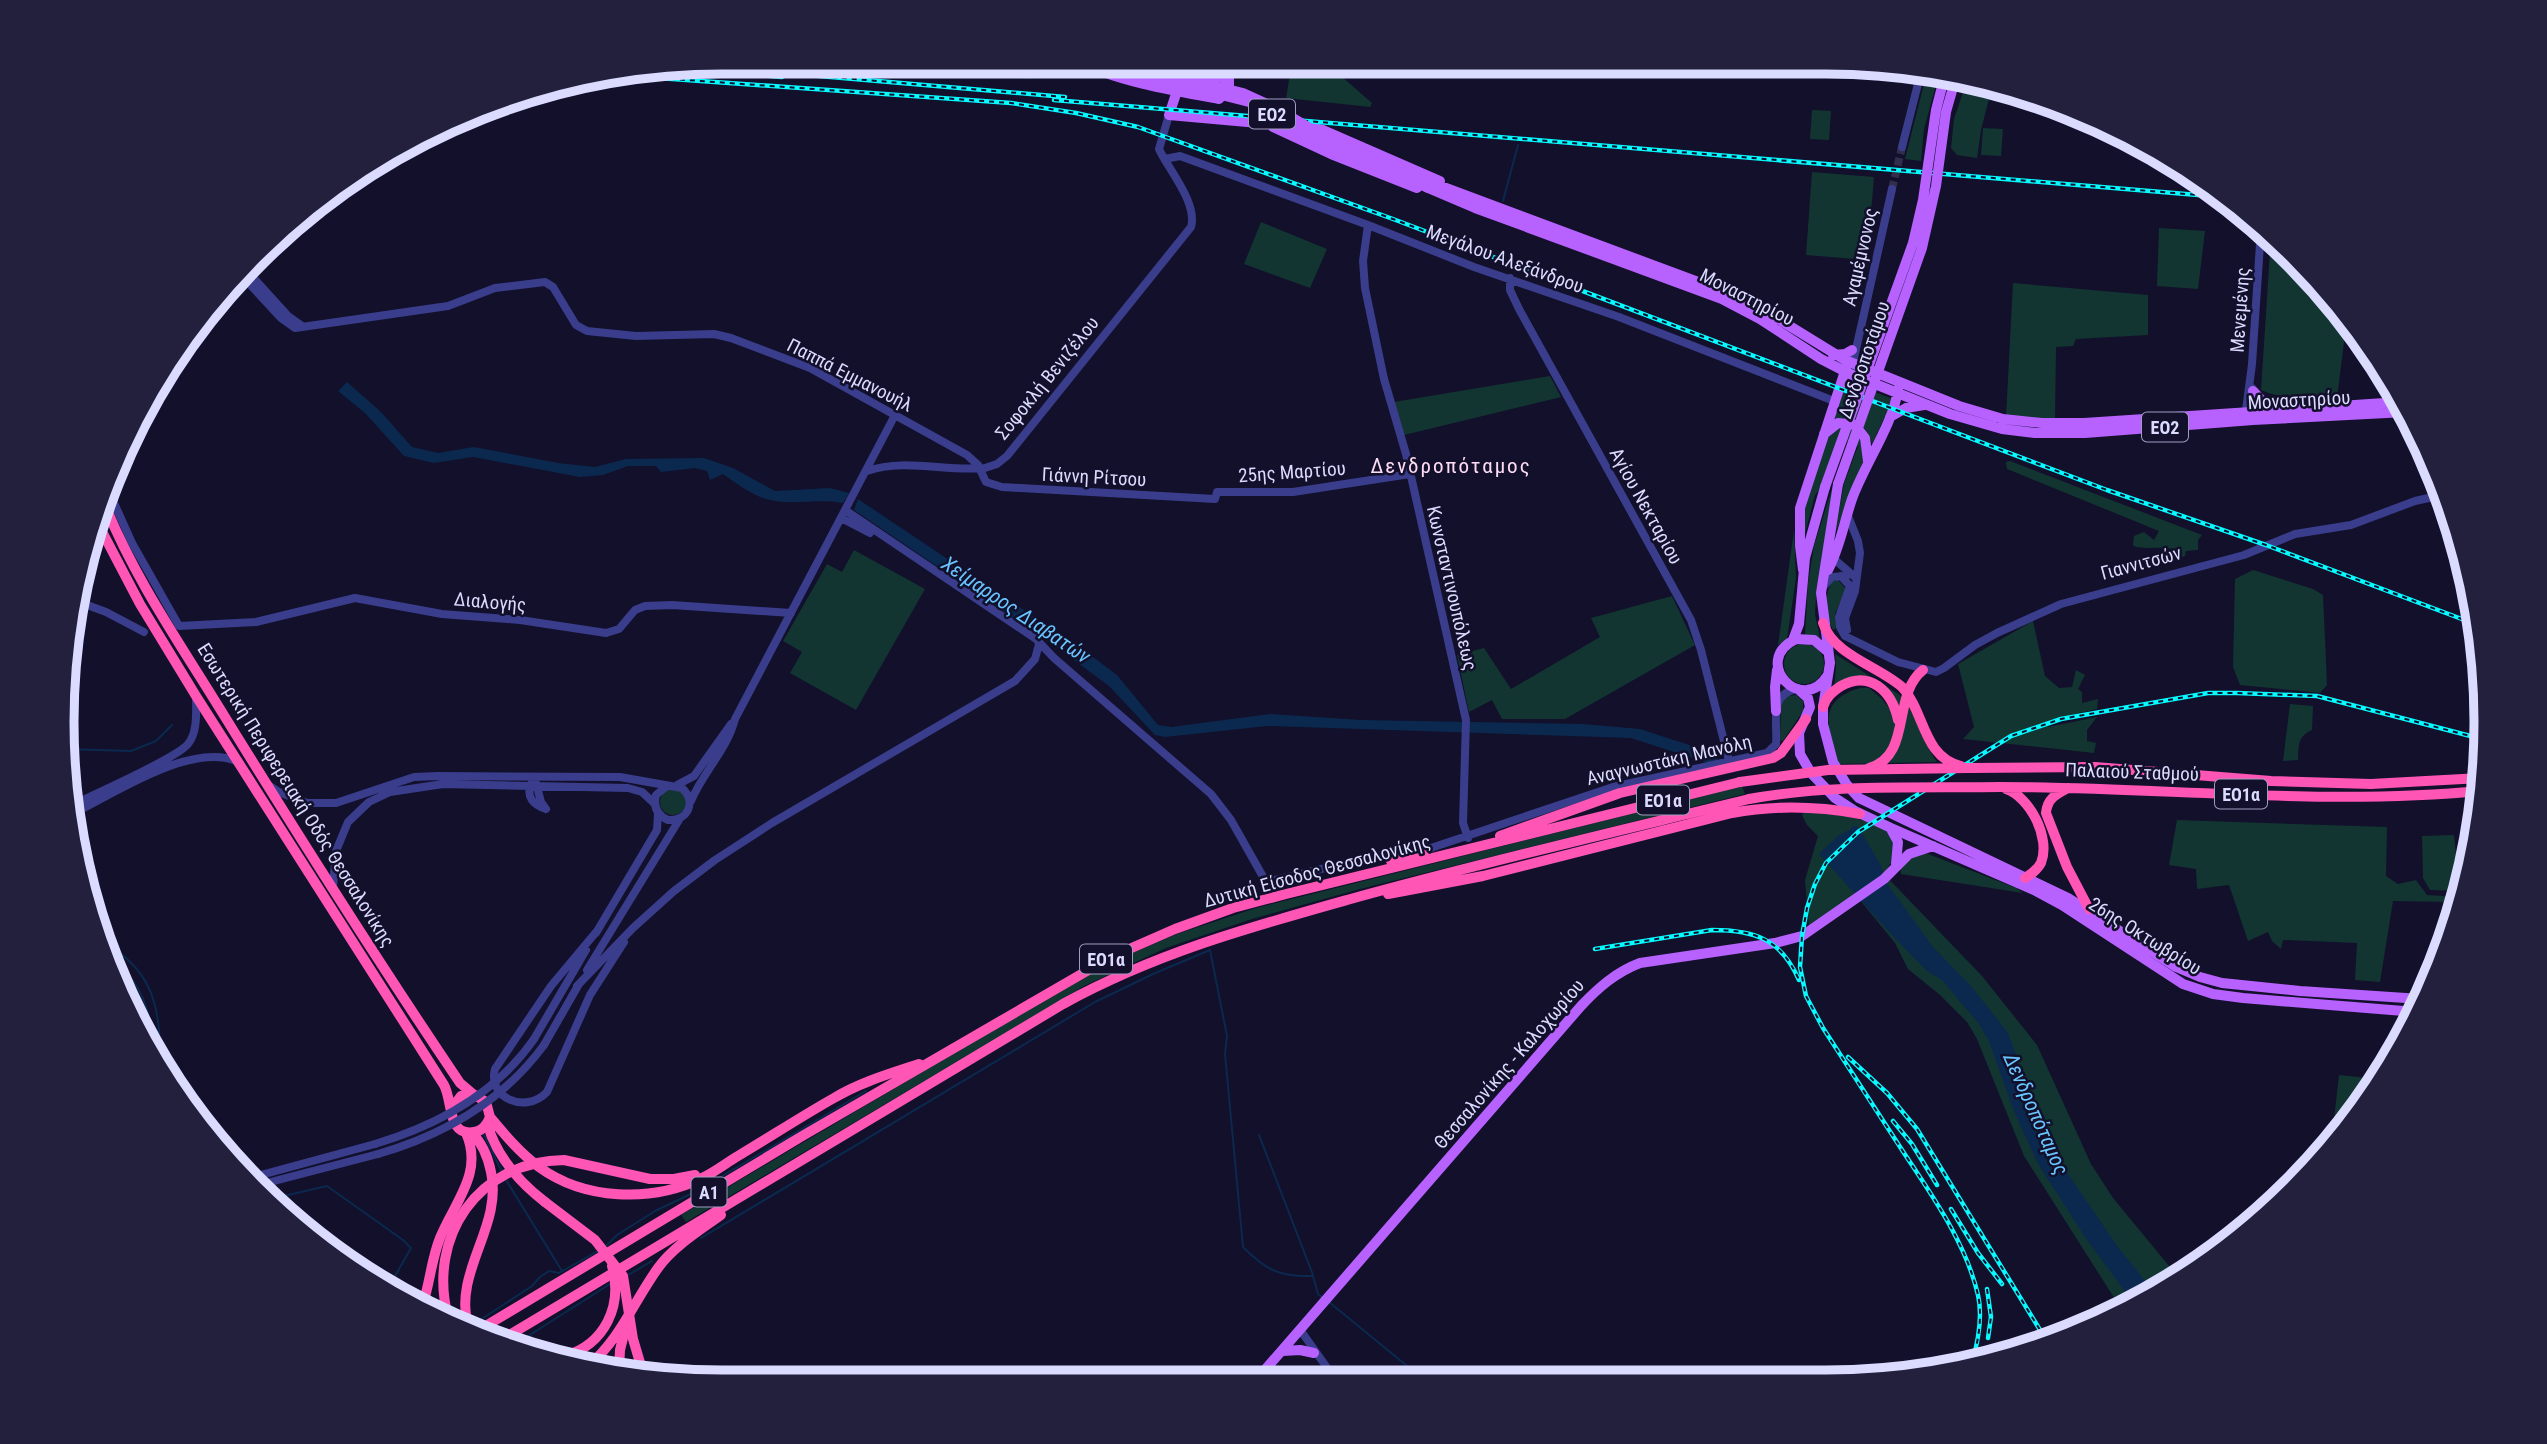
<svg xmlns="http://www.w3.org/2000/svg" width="2547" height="1444" font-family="'Roboto Condensed',sans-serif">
	<rect width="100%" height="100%" fill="#12102b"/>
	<path fill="#123531" d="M1292 62H1325L1372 103 1370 107 1286 98Z
		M1927 72 1939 74 1924 129 1921 161 1905 159Z
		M1964 79 1993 83 1981 130 1977 158 1957 155 1951 148 1954 119 1965 86 1962 83Z
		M1812 110 1831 111 1829 140 1810 139Z
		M1983 128 2003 129 2001 156 1981 155Z
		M1812 172 1874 177 1867 260 1806 255Z
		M1261 222 1327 249 1310 288 1244 264Z
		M2159 228 2205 231 2198 289 2157 286Z
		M2271 236 2347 318 2337 398C2310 398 2286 401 2261 390Z
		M2013 283 2148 295V335L2076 339 2073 346 2056 347 2055 419 2006 417Z
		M1550 376 1561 397 1404 435 1394 402Z
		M1845 381 1893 399 1872 444C1866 423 1853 413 1832 422Z
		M1838 428H1851L1860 437 1864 460 1835 534 1844 484 1858 446 1838 438 1823 485 1815 495 1804 538V508L1828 437Z
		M2010 461 2202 535 2198 540V550L2186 551 2185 556 2174 560 2173 549C2158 546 2147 550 2133 546L2134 536 2144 532 2154 540 2159 531 2007 469 2006 462Z
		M1834 482 1816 596 1815 614 1820 639 1805 635 1808 583 1814 546Z
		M1794 530 1796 578 1787 639 1778 645Z
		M854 550 925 589 856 710 790 673 802 652 783 641 827 564 842 572Z
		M2253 570 2313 589 2323 595 2327 685 2320 693 2240 685 2233 667 2235 579Z
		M1838 580 1846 589 1835 614 1836 628 1833 630C1826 616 1823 593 1833 581Z
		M1672 596 1695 645 1565 719H1502L1492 700 1469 712 1457 655 1484 648 1511 689 1600 637 1591 618Z
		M2033 621 2045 676 2059 688 2072 687 2076 670 2085 675 2078 689 2082 692V703L2098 699 2097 709 2050 720 2048 727 2097 717 2087 730V741L2096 743 2094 753 1963 739 1974 727 1958 664Z
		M1784 664a20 20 0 1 1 40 0a20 20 0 1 1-40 0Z
		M1835 654 1900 695C1917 715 1922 741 1937 762L1838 764C1832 738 1816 708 1847 693 1854 689 1861 687 1869 688L1881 698 1893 713 1900 711 1870 679 1834 689 1836 667Z
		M1796 695 1803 701V711L1783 741 1780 740 1781 705 1787 696Z
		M2290 704 2313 706 2312 730C2297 737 2299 745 2298 760L2283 761Z
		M1742 786 1745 794 1360 889 1252 919 1166 948 1084 986 686 1222 681 1215 1099 967 1177 934 1256 908Z
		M660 802a13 13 0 1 1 26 0a13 13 0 1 1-26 0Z
		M1805 811C1833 815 1870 816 1893 836L1895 856 1884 874 1982 976 2037 1045 2091 1164 2113 1198 2179 1278 2120 1307 2024 1156 1977 1039 1967 1022 1940 995 1908 969 1895 943 1855 894 1809 927 1805 880 1818 836 1807 825 1802 815Z
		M2177 820 2387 827 2386 876 2398 884 2416 880 2427 895 2459 897 2451 935 2435 968H2426L2436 954 2435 933C2444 923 2453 916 2450 902L2393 901 2380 982 2355 980 2357 943 2283 940 2281 949 2272 941 2268 932 2248 941 2229 885 2197 889 2196 869 2169 865Z
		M2454 835 2457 865 2467 864 2461 891 2430 890 2423 878 2422 836Z
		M1923 852 2016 888 2023 893 1901 874 1900 866 1905 860Z
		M2339 1075 2377 1079 2332 1137Z"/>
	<path fill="#0b294f" d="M347 382 381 412 412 447 438 453 474 447 558 463 595 467 626 459 704 458 733 468 775 491 830 488 849 493 843 503C818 498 791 506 766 499 750 494 736 483 723 474L710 480 707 471 695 468 661 472 656 466H628L603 475 580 477 473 457 434 463 404 456 365 413 338 391Z
		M858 499 1085 651 1117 675 1158 725 1171 727 1270 714 1361 720 1583 724 1640 729 1720 755 1714 765 1631 738 1267 726 1165 737 1155 735 1109 686 1059 649 854 510Z
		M1853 828 1871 861 1933 947 1971 986 2008 1033 2043 1127 2068 1174 2118 1247 2153 1291 2132 1301 2087 1240 2038 1164 2013 1109 1989 1041 1979 1024 1942 980 1927 971 1890 933 1819 854 1838 836Z"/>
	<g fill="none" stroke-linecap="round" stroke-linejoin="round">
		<path stroke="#0b294f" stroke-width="2" d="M847 61 881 69 924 72 942 77 957 74 981 77 1004 74 1026 78 1076 75
			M1503 201 1518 145
			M64 749 131 751 156 741 172 725
			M104 943C150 968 160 1004 160 1053
			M107 955C139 980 148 1001 153 1041
			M484 1135 502 1172
			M1259 1135 1313 1275
			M506 1180 562 1271
			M275 1198 327 1186 403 1240 411 1248 387 1290
			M701 1238 1095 1002 1153 974 1210 950 1227 1036 1225 1054 1243 1247C1267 1271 1280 1277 1313 1276L1318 1294 1322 1297
			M606 1246 617 1235 655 1211 697 1191 866 1091
			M628 1275 652 1261
			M1329 1302 1423 1379
			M474 1324 532 1286 540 1277 549 1271 559 1273 598 1251
			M514 1345 610 1284
			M1304 1376 1306 1379"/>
		<path stroke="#0b294f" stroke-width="10" d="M1855 831 1876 867 1881 881"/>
		<path stroke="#302e4b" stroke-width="8" stroke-dasharray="8 4" stroke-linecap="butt" d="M1892 189 1902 147
			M2260 244 2262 226"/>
		<path stroke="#393d8b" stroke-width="8" d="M1902 147 1921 72
			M1165 159 1180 156 1368 225 1474 267 1619 317 1834 401
			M1368 225 1363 261 1365 288 1384 379 1406 454 1466 720 1463 823 1468 838
			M249 273 288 316 302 326
			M244 278 281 318 295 328 448 306 495 288 545 282 553 287 576 325 587 331 636 336 714 334 731 338 810 368 967 455 978 465 986 482 1002 487 1215 499 1217 492H1293L1410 474
			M1510 278V290L1519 309 1691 620 1701 650 1729 761
			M1852 367 1892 189
			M2252 388 2253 417
			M2245 418 2252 364 2260 244
			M867 471C905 458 946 472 985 468L997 464 1007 456 1191 227C1198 203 1168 169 1159 149L1169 115
			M110 494 132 543 179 626 256 622 355 598 442 614 520 620 606 633 619 629 635 610 645 606 672 605 791 613
			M845 510 1036 639 1054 658 1211 794 1231 820 1266 882 1393 852 1425 850 1613 787 1767 753 1776 744C1778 723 1768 695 1796 689
			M841 518 870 533
			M1834 559 1856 578
			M1841 576 1850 586 1839 617 1840 627 1845 636 1898 662 1936 672 1944 668 1975 645 1997 633 2061 604 2244 555 2295 534 2351 525 2415 501 2442 495
			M1822 588 1832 577 1846 576
			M79 602 106 612 144 632
			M1847 630 1845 618 1855 591 1860 553 1858 541 1848 516
			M536 783 541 802 546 809
			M531 784C526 797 533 805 546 809
			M677 785 694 776 731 724
			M270 786 279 792 307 803H336L414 777 438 776 620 777 682 788C697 802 688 821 668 820 657 815 653 807 656 795L667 786
			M691 801C703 772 727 750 735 719L895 415
			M72 805C93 795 177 758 188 744 198 732 196 711 196 696
			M74 813C117 792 192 741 239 762
			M333 888 336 851 348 822 369 802 390 792 443 784 628 788 642 792 655 804
			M597 931 551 986 495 1069C487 1097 525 1115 547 1092L590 995 624 942
			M596 933 657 830 658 813
			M587 970 679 820
			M577 986 633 928 674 891 715 860 772 823 1015 681 1035 659 1039 644
			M534 1039 586 950
			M544 1045 579 984
			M250 1178 375 1144
			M259 1185 378 1154
			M1301 1331 1335 1379"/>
		<path stroke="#b761ff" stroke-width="10" d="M1083 62C1108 80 1186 93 1219 99L1229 87V77
			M1139 62 1206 78 1229 77
			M1225 81 1235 62
			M1177 91 1169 115 1293 126
			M1273 127 1331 154 1417 188
			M1308 127 1323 130 1440 181
			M1430 182 1725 292 1780 320 1845 360 1959 406 2003 419 2042 423H2084L2400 402
			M1428 188 1475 208 1722 299 1760 319 1821 359 1850 374 1950 414 2002 429 2035 433H2085L2253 420 2406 412
			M1833 355 1845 354 1852 350
			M2253 391 2264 403 2274 407
			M1890 417 1906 408 1924 405
			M1824 434 1838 423 1855 425 1865 438 1868 461
			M1838 484 1821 593 1830 663 1823 707V724L1833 762 1847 785 1859 798 2068 898 2176 967 2200 977 2222 983 2300 991 2421 999
			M1803 570 1800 546V508L1846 368
			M1828 570C1840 548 1844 522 1852 499 1864 465 1894 423 1898 389
			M1793 640 1799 624 1805 558 1825 487
			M1827 651 1814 640 1796 639C1750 661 1802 717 1828 675
			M1798 689 1808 698 1810 707 1799 733 1800 754 1811 773 1835 798 1855 811 1891 828 2036 891 2062 905 2183 984 2213 994 2243 998 2416 1012
			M1776 711 1775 687 1777 670
			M1891 829 1898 842 1896 864
			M1283 1351 1300 1350 1314 1353
			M1257 1379 1581 1006C1598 988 1616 972 1640 963L1775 943 1802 936 1884 879 1909 854 1933 846"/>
		<path stroke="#ff55b4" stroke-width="10" d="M105 505C135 580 183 648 225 717 301 840 379 963 460 1083L473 1094
			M97 522 140 604 196 696 444 1085C453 1101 447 1137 474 1132 482 1131 487 1125 490 1117L486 1102 473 1094 461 1096 452 1108
			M1823 623C1834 656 1879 666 1903 688
			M1823 707C1826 697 1832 692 1841 686 1870 670 1892 691 1898 720
			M1869 768C1913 756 1891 695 1923 670
			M1970 768 2095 767 2271 781 2371 784 2481 778
			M2000 787C2160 787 2321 806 2481 791
			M2068 788C2056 794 2047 799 2046 813L2067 867 2089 909
			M2006 789C2030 797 2051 838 2041 863 2037 870 2032 874 2025 878
			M1500 836 1620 793 1773 758 1781 753 1806 719
			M1391 861 1425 850
			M1388 894 1483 876 1732 813C1775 805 1816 806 1860 814
			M490 1117C505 1135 520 1153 539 1167 584 1200 651 1203 702 1178 715 1172 726 1163 738 1156 770 1137 802 1116 834 1098 861 1082 889 1074 919 1064
			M487 1123C496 1155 519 1182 545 1202
			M650 1179H674L695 1175
			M422 1307C430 1284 431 1260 440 1238 454 1203 484 1173 466 1133
			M468 1326C453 1271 503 1227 491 1172 488 1157 483 1144 472 1133
			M479 1330 804 1135 1111 957 1175 929 1233 908 1286 894 1740 782
			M501 1340 1063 1004C1154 954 1247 928 1347 900 1480 863 1614 832 1749 799
			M550 1360 565 1356
			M588 1366C620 1340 634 1301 658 1268 674 1246 699 1231 721 1215
			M619 1371 620 1350 626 1326"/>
		<defs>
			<path id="rail" d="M681 68 782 77
				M772 72 1065 97
				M630 76 1011 103 1076 113 1138 127 1393 219 2107 490 2266 545 2475 624
				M1054 100 2222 197
				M1595 949 1712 930C1755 930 1781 939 1799 980
				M1848 1057 1887 1093 1917 1129 2048 1343
				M1893 1121 1912 1144 1937 1185
				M1951 1209 1978 1253 2002 1284
				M1987 1289 1991 1317 1988 1338
				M1972 1363C1978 1342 1983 1317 1978 1295 1966 1243 1933 1197 1904 1153 1877 1112 1850 1070 1823 1028L1806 996 1800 967 1802 936 1807 908 1815 884 1826 863 1858 832 2011 736 2061 719 2208 693H2237L2317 696 2482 739"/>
		</defs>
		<use href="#rail" stroke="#06faff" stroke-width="4.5"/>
		<use href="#rail" stroke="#12102b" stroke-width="2" stroke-dasharray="5" stroke-linecap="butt"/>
		<path stroke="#393d8b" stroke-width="8" d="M375 1144C438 1125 496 1094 534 1039
			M378 1154C443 1135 503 1101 544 1045"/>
		<path stroke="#b761ff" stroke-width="10" d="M1117 62 1243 93 1276 108 1325 137 1430 182
			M1107 66 1249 102 1266 110 1314 139 1428 188
			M1838 484 1922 248 1936 186 1946 112 1956 77
			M1825 487 1913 243 1923 200 1936 110 1945 75"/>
		<path stroke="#ff55b4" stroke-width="10" d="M1903 688C1925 713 1923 757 1961 766
			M1740 782 1828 770 1970 768
			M1749 799C1831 784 1917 788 2000 787
			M545 1202 595 1240 623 1276 633 1339 644 1376
			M448 1317C427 1237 478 1161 564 1160L650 1179
			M565 1356C605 1344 623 1306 612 1266"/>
	</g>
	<g text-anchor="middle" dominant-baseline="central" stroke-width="5" stroke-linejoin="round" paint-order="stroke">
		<g fill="#12102b" stroke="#9f9dbf" stroke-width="2">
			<rect x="1249" y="99.5" width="46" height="29" rx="5"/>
			<rect x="2142" y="412.5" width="46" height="29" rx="5"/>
			<rect x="2215" y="779.5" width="52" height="29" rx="5"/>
			<rect x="1637" y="785.5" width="52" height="29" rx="5"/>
			<rect x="1080" y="944.5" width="52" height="29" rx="5"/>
			<rect x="691.5" y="1177.5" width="35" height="29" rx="5"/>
		</g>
		<g font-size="18" font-weight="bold" fill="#dbdaff">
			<text x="1272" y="114">ΕΟ2</text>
			<text x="2165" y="427">ΕΟ2</text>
			<text x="2241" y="794">ΕΟ1α</text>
			<text x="1663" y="800">ΕΟ1α</text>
			<text x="1106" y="959">ΕΟ1α</text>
			<text x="709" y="1192">Α1</text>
		</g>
		<g font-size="19" fill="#dbdaff" stroke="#12102b">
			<text transform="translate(1860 257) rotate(-77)">Αγαμέμνονος</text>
			<text transform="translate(1505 259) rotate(20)">Μεγάλου Αλεξάνδρου</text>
			<text transform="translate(1747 297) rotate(27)">Μοναστηρίου</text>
			<text transform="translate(2240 310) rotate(-86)">Μενεμένης</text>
			<text transform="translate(1864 360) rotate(-71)">Δενδροποτάμου</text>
			<text transform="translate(850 375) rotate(27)">Παππά Εμμανουήλ</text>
			<text transform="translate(1047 378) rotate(-51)">Σοφοκλή Βενιζέλου</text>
			<text transform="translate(2299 400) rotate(-3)">Μοναστηρίου</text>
			<text transform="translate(1292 472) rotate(-4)">25ης Μαρτίου</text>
			<text transform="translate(1094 477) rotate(3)">Γιάννη Ρίτσου</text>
			<text transform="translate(1646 506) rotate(61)">Αγίου Νεκταρίου</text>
			<text transform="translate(2141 563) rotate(-15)">Γιαννιτσών</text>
			<text transform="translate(1452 588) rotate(77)">Κωνσταντινουπόλεως</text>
			<text transform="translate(490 602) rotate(5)">Διαλογής</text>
			<text transform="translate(1669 760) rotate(-13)">Αναγνωστάκη Μανόλη</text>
			<text transform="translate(2132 772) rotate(2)">Παλαιού Σταθμού</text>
			<text transform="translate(296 795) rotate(58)">Εσωτερική Περιφερειακή Οδός Θεσσαλονίκης</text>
			<text transform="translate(1317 871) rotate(-15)">Δυτική Είσοδος Θεσσαλονίκης</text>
			<text transform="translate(2145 936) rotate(32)">26ης Οκτωβρίου</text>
			<text transform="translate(1509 1064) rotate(-49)">Θεσσαλονίκης - Καλοχωρίου</text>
		</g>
		<g font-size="21" letter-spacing="2" fill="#ffdcf5" stroke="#12102b">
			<text x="1451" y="466">Δενδροπόταμος</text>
		</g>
		<g font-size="21" font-style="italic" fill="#68c5ff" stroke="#12102b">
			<text transform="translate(1016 610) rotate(34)">Χείμαρρος Διαβατών</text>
			<text transform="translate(2036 1114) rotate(66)">Δενδροπόταμος</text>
		</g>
	</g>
	<path d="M0 0H2547V1444H0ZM722 74H1826A648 648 0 0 1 2474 722V722A648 648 0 0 1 1826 1370H722A648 648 0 0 1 74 722V722A648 648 0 0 1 722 74Z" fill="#22203c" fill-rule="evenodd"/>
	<path fill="none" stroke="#dbdaff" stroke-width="9" d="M722 74H1826A648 648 0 0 1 2474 722V722A648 648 0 0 1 1826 1370H722A648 648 0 0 1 74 722V722A648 648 0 0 1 722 74Z"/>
</svg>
